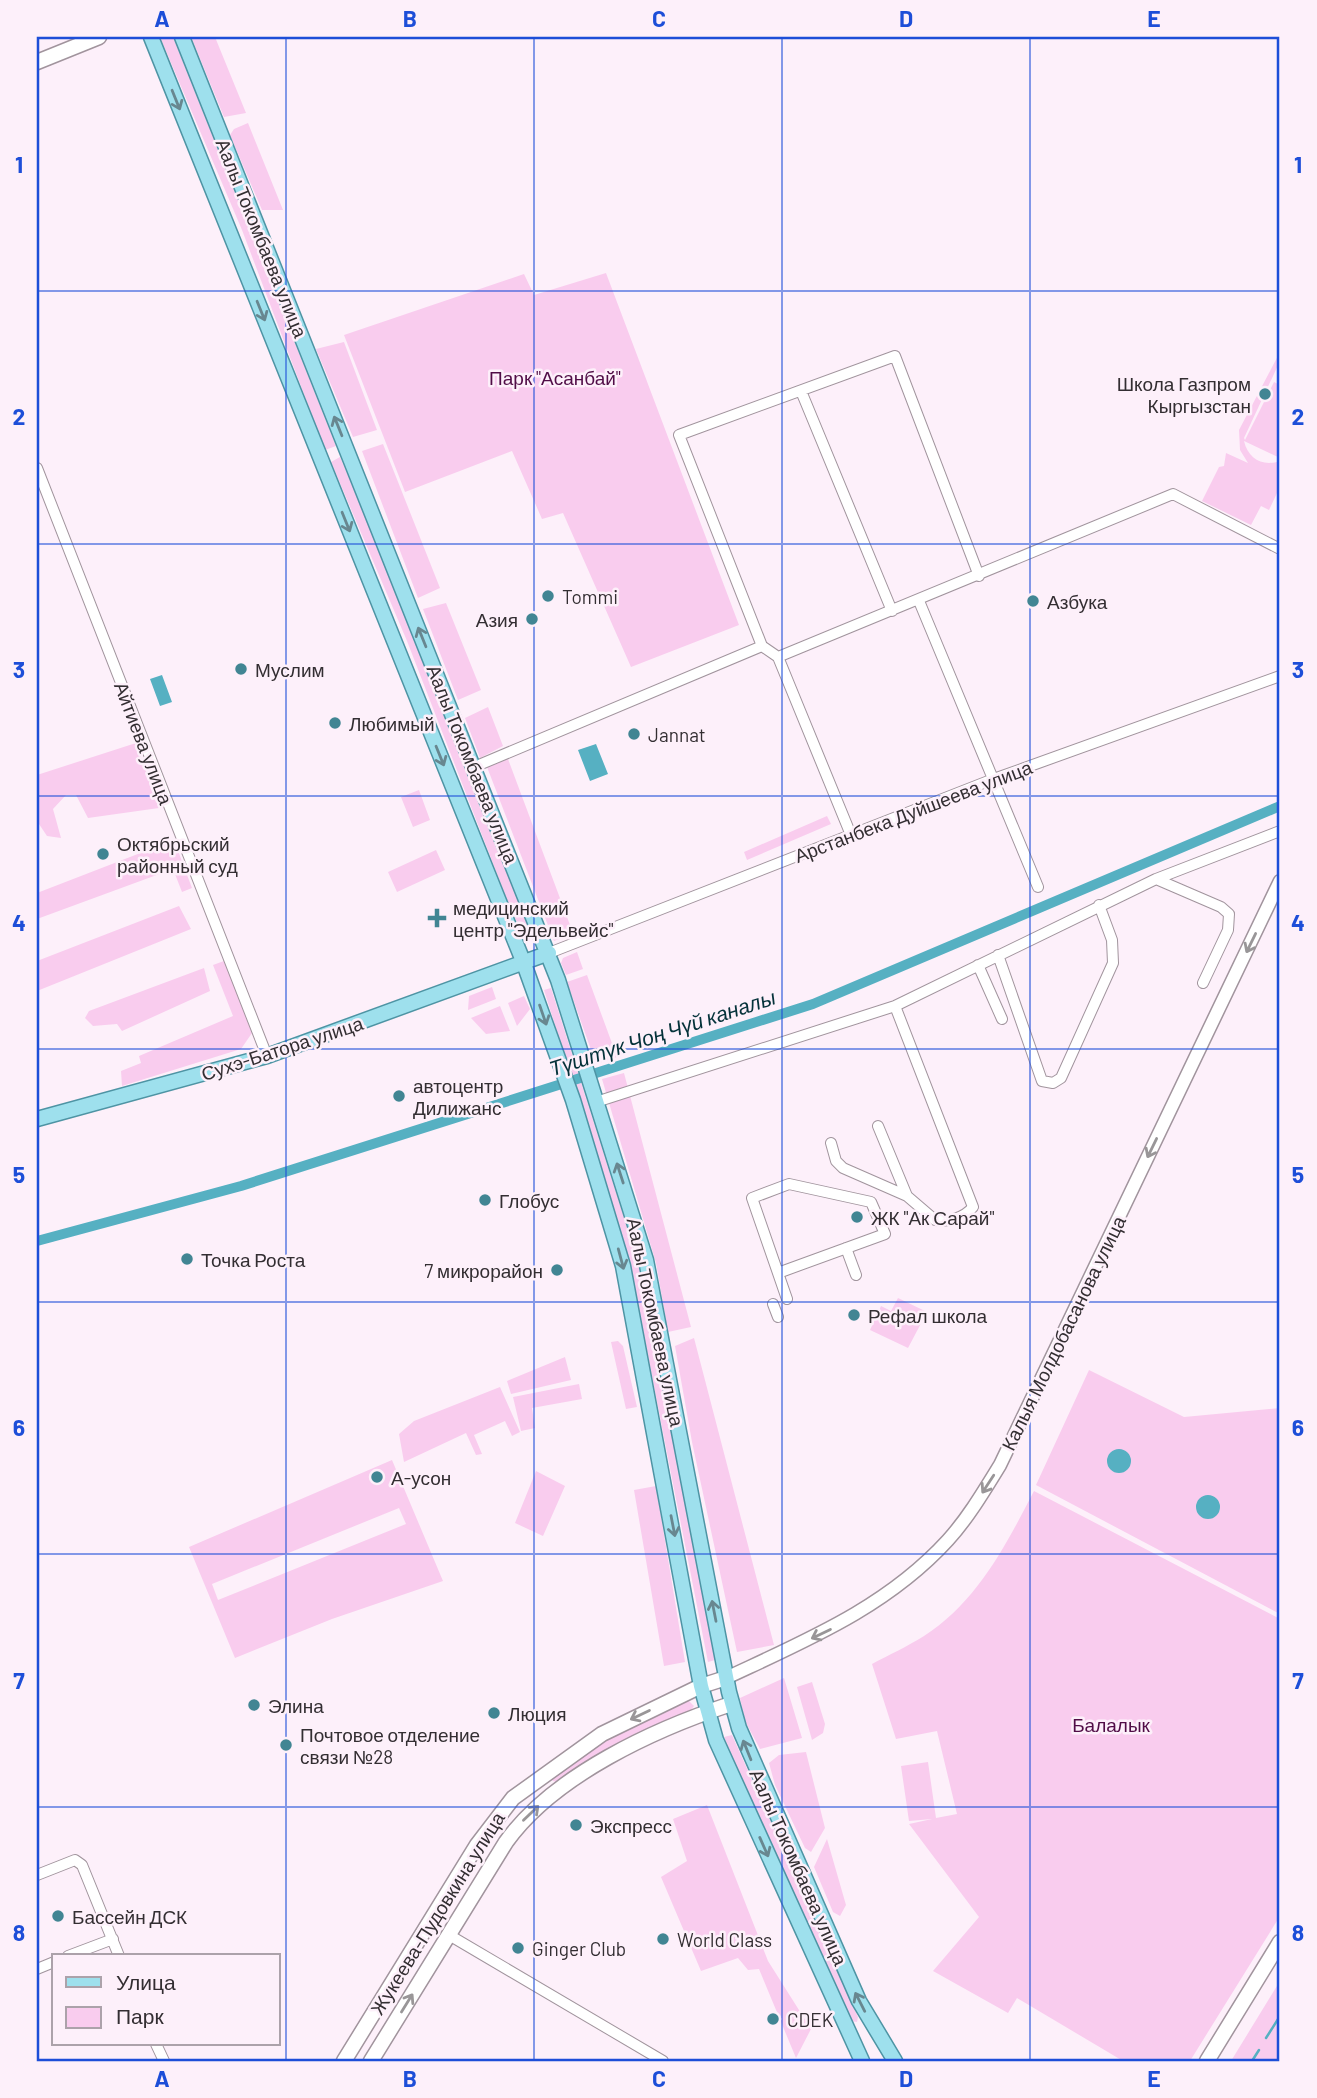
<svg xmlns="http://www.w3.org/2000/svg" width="1317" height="2098" font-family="Barlow,sans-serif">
	<rect width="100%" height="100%" fill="#fdf0fa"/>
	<path fill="#f9ccee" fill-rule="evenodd" d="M160 37H173L336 446 325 450 242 230Z
		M198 37H215L246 113 224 117 192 39Z
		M248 123 283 210H262L230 135 234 129Z
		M606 273 739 625 631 667 563 513 542 519 512 451 405 492 344 335 524 274 534 295Z
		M344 342 377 430 353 437 316 349Z
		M1280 352V361L1244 438 1245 440 1274 382 1280 385V458L1244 441C1248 459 1263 467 1280 461V494L1277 493 1269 510 1261 506 1251 525 1202 501 1219 467 1224 466 1226 453 1248 463 1240 450 1239 430Z
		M383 444 440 588 418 598 362 451Z
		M340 457 440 691 529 925 526 927 518 924 511 910 407 641 331 462Z
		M446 603 481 690 458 700 423 609Z
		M488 707 503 746 480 758 465 718Z
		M136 743 159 808 88 818 76 795H66L53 809 61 838 47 836 37 821V775Z
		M508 759 573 933 554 941 487 767Z
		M419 790 430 820 413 827 401 797Z
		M827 816 831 824 747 860 744 852Z
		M174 840 192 888 182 892 173 869 37 919V893Z
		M436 850 445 870 397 892 388 872Z
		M179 906 191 929 37 991V961Z
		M577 952 583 969 566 975 561 963 563 958Z
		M224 961 252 1033 241 1049 122 1086 121 1071 141 1063 139 1056 233 1016 213 965Z
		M204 968 210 991 122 1031 117 1024 93 1026 85 1018 89 1011Z
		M587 975 617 1057 596 1064 567 982Z
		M492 987 496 999 468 1010 469 996Z
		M551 988 639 1265 715 1660 708 1662 630 1264 544 990Z
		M524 996 530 1009 517 1026 508 1003Z
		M500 1006 510 1031 486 1034 471 1018Z
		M624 1073 691 1327 668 1332 656 1263 602 1079Z
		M898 1298 927 1312 908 1348 870 1330 881 1306 891 1311Z
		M694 1338 774 1645 737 1652 692 1442 675 1346Z
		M618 1341 623 1346 637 1407 626 1409 611 1342Z
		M565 1357 571 1380 511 1394 507 1381Z
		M1089 1370 1184 1417 1280 1408V1614L1036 1485Z
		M579 1384 582 1399 532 1408 535 1428 521 1431 513 1397Z
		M500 1387 520 1432 512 1436 505 1421 474 1435 482 1454 476 1455 466 1433 404 1462 399 1434 414 1421Z
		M392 1460 443 1581 332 1619 235 1658 189 1547ZM399 1508 406 1524 218 1600 212 1584Z
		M536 1471 565 1486 543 1536 515 1523Z
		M656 1486 685 1662 664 1666 634 1490Z
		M1034 1491 1280 1619V1916L1190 2061H1123L1017 1998 1008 2013 933 1971 979 1917 909 1824 932 1819 909 1821 901 1766 928 1762 936 1818 957 1814 937 1731 896 1739 872 1664C889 1655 908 1646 924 1636 977 1602 1006 1545 1034 1491Z
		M784 1678 802 1738 760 1749 745 1721 740 1698Z
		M812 1682 825 1724 823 1733 812 1740 797 1687Z
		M688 1700 694 1706 691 1710 615 1747 557 1782 553 1781 551 1778 571 1762 610 1738Z
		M732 1735 858 2017 857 2022 851 2021 738 1772 724 1737Z
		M806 1752 825 1828 811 1852 805 1848 775 1785 769 1763 779 1755Z
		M707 1805 768 1961 811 2029 796 2058 759 1969 748 1970 738 1958 701 1971 661 1877 687 1861 673 1819Z
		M827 1839 846 1905 840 1916 833 1912 814 1867Z
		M1280 1981V2061H1231Z"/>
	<path fill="#56b0c2" d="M162 675 172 702 160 706 150 679Z
		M596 744 608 774 590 781 578 750Z
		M1107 1461a12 12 0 1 1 24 0a12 12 0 1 1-24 0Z
		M1196 1507a12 12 0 1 1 24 0a12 12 0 1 1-24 0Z"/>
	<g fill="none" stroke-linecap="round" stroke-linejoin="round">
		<path stroke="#56b0c2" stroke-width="2.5" d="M1266 2038 1280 2016
			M1252 2061 1259 2050"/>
		<path stroke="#56b0c2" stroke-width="10" d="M37 1241 241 1186 813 1004 1280 806"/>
		<defs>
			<path id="minor" d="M801 391 892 611
				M37 468 267 1056
				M919 601 1038 887
				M778 657 1173 494 1280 549
				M474 767 762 646
				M851 835 778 657 762 646 679 435 895 356 979 576
				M1156 879 1221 907 1229 914 1228 930 1203 983
				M549 953 991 780 1280 676
				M998 955 1042 1081 1053 1083 1061 1078 1113 963 1112 940 1099 905
				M978 965 1002 1019
				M596 1102 895 1006 1156 879 1280 831
				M878 1126 907 1196
				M831 1143 836 1161 843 1168 907 1196 935 1220C948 1223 965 1217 973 1207L895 1006
				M846 1248 856 1275
				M778 1273 885 1234 871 1202 789 1184 752 1198 787 1299
				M773 1304 778 1317
				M37 1875 75 1860 82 1865 119 1956
				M449 1935 663 2061
				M68 1956 113 1939
				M37 1969 54 1962
				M156 2044 164 2061"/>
			<path id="tertiary" d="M726 1678C807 1640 887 1607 948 1540 968 1518 984 1491 1000 1465L1280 881"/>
			<path id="secondary" d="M37 62 99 37
				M344 2061 477 1845 513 1798 602 1734 701 1686 726 1678
				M371 2061 506 1842C554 1775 655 1729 731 1704
				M1207 2061 1280 1942"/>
			<path id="primary" d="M151 37 523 961 573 1100 623 1266 701 1686 716 1740 862 2061
				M182 37 558 980 646 1260 729 1692 739 1728 859 2001 895 2061
				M37 1119 267 1056 549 953"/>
		</defs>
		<use href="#minor" stroke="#a1949d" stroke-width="12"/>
		<use href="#tertiary" stroke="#a1949d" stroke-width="15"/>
		<use href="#secondary" stroke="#a1949d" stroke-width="17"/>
		<use href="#primary" stroke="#4e94a4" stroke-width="17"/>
		<use href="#minor" stroke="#fff" stroke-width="10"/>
		<use href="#tertiary" stroke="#fff" stroke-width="12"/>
		<use href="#secondary" stroke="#fff" stroke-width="14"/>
		<use href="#primary" stroke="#9ee0ed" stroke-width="14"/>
	</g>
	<defs><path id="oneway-shaft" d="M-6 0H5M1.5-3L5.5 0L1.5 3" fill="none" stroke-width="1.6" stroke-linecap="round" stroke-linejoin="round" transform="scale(1.75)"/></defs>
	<g stroke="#688790">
		<use href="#oneway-shaft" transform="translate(176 100) rotate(68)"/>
		<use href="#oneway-shaft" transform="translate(261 311) rotate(68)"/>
		<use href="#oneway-shaft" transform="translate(338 426) rotate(-112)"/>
		<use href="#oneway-shaft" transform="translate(346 522) rotate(68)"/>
		<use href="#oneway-shaft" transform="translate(422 637) rotate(-112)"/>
		<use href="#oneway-shaft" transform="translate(440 756) rotate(68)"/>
		<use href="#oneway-shaft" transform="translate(543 1015) rotate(71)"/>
		<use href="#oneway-shaft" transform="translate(620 1173) rotate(-108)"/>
		<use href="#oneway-shaft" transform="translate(621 1259) rotate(75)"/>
		<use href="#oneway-shaft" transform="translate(673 1526) rotate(79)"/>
		<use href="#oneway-shaft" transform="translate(714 1611) rotate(-101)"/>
		<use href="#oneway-shaft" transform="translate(747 1750) rotate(-112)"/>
		<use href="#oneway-shaft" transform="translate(764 1847) rotate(66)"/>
		<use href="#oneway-shaft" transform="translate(860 2002) rotate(-117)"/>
	</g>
	<g stroke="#999698">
		<use href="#oneway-shaft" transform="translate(1251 943) rotate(116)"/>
		<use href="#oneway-shaft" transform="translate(1152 1148) rotate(116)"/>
		<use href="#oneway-shaft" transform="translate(988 1484) rotate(123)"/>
		<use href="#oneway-shaft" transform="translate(821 1634) rotate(154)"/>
		<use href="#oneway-shaft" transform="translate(640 1715) rotate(154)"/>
		<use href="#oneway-shaft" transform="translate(531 1813) rotate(-44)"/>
		<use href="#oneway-shaft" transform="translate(407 2003) rotate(-58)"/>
	</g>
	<path fill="none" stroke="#1d4ed8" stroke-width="2" stroke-opacity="0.55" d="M286 37V2061M534 37V2061M782 37V2061M1030 37V2061M37 291H1280M37 544H1280M37 796H1280M37 1049H1280M37 1302H1280M37 1554H1280M37 1807H1280"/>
	<g fill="#418593" stroke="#fdf0fa" stroke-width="2.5">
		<circle cx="1265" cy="394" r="7"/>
		<circle cx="548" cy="596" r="7"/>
		<circle cx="1033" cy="601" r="7"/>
		<circle cx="532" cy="619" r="7"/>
		<circle cx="241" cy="669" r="7"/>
		<circle cx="335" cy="723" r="7"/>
		<circle cx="634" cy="734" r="7"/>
		<circle cx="103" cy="854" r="7"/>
		<path d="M433.5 907.5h7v7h7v7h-7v7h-7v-7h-7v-7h7z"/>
		<circle cx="399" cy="1096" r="7"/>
		<circle cx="485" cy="1200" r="7"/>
		<circle cx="857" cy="1217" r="7"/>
		<circle cx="187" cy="1259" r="7"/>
		<circle cx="557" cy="1270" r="7"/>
		<circle cx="854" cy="1315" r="7"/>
		<circle cx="377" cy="1477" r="7"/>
		<circle cx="254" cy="1705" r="7"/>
		<circle cx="494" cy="1713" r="7"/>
		<circle cx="286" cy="1745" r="7"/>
		<circle cx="576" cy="1825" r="7"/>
		<circle cx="58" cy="1916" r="7"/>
		<circle cx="663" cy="1939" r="7"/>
		<circle cx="518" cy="1948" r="7"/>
		<circle cx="773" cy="2019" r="7"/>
	</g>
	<g text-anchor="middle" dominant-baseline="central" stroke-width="5" stroke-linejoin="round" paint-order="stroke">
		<g font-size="19" fill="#332e32" stroke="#fdf0fa">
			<text transform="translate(262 238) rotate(68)">Аалы Токомбаева улица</text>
			<text transform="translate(144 743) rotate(69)">Айтиева улица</text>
			<text transform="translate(473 764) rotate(68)">Аалы Токомбаева улица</text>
			<text transform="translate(913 811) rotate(-21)">Арстанбека Дуйшеева улица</text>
			<text transform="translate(282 1048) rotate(-18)">Сухэ-Батора улица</text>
			<text transform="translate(656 1322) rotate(78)">Аалы Токомбаева улица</text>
			<text transform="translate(1063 1333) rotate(-64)">Калыя Молдобасанова улица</text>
			<text transform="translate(799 1867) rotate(66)">Аалы Токомбаева улица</text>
			<text transform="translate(437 1913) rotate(-58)">Жукеева-Пудовкина улица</text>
		</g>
		<g font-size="19" fill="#510d47" stroke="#fdf0fa">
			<text x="555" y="377">Парк "Асанбай"</text>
			<text x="1111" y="1724">Балалык</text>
		</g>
		<g font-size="19" fill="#332e32" stroke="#fdf0fa" text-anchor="start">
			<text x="1251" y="383" text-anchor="end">Школа Газпром<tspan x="1251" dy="22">Кыргызстан</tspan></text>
			<text x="562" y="596">Tommi</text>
			<text x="1047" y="601">Азбука</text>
			<text x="518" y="619" text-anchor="end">Азия</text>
			<text x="255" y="669">Муслим</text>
			<text x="349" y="723">Любимый</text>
			<text x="648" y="734">Jannat</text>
			<text x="117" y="843">Октябрьский<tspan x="117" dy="22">районный суд</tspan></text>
			<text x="453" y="907">медицинский<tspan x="453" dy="22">центр "Эдельвейс"</tspan></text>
			<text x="413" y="1085">автоцентр<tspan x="413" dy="22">Дилижанс</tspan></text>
			<text x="499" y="1200">Глобус</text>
			<text x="871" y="1217">ЖК "Ак Сарай"</text>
			<text x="201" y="1259">Точка Роста</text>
			<text x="543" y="1270" text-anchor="end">7 микрорайон</text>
			<text x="868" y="1315">Рефал школа</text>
			<text x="391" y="1477">А-усон</text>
			<text x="268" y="1705">Элина</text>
			<text x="508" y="1713">Люция</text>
			<text x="300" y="1734">Почтовое отделение<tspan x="300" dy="22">связи №28</tspan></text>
			<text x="590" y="1825">Экспресс</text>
			<text x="72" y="1916">Бассейн ДСК</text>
			<text x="677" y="1939">World Class</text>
			<text x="532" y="1948">Ginger Club</text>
			<text x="787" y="2019">CDEK</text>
		</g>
		<g font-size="21" font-style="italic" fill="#05323a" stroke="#fdf0fa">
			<text transform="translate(662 1032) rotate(-18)">Түштүк Чоң Чүй каналы</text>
		</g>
	</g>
	<rect width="1317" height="2098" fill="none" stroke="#fdf0fa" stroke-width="77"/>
	<rect x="52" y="1954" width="228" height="91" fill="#fdf0fa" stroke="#aca2aa" stroke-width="2"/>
	<rect x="66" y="1977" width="35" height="10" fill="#9ee0ed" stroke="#aca2aa" stroke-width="2"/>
	<text x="116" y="1990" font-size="21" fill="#332e32">Улица</text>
	<rect x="66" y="2007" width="35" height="21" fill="#f9ccee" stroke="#aca2aa" stroke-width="2"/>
	<text x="116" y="2024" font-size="21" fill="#332e32">Парк</text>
	<rect x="38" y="38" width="1240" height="2022" fill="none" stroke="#1d4ed8" stroke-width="2.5"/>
	<g font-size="23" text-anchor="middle" font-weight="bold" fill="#1d4ed8">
		<text x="162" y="27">A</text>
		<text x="410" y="27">B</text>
		<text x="659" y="27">C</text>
		<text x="906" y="27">D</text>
		<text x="1154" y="27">E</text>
		<text x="19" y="173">1</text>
		<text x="1298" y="173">1</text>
		<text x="19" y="425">2</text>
		<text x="1298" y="425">2</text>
		<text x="19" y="678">3</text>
		<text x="1298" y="678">3</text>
		<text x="19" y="931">4</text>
		<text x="1298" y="931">4</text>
		<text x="19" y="1183">5</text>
		<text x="1298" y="1183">5</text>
		<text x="19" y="1436">6</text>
		<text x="1298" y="1436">6</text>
		<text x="19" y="1689">7</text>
		<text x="1298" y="1689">7</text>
		<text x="19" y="1941">8</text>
		<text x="1298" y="1941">8</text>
		<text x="162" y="2087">A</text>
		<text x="410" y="2087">B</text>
		<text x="659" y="2087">C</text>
		<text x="906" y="2087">D</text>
		<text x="1154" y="2087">E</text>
	</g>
</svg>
